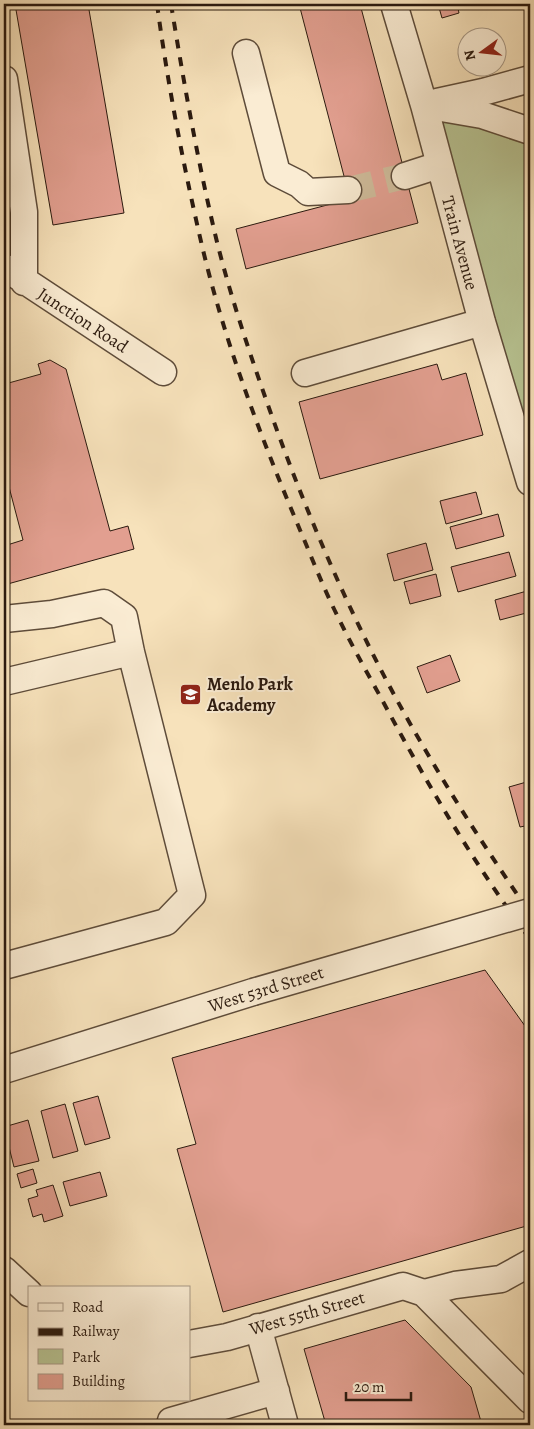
<svg xmlns="http://www.w3.org/2000/svg" width="534" height="1429" font-family="Alegreya,serif">
	<rect width="100%" height="100%" fill="#f7e2bb"/>
	<filter id="stains"><feTurbulence type="fractalNoise" baseFrequency=".004" numOctaves="4"/><feColorMatrix values="0 0 0 0 .2 0 0 0 0 .09 0 0 0 0 .02 0 0 0 .5 -.17"/></filter>
	<radialGradient id="worn" r=".72"><stop offset=".6" stop-color="#630" stop-opacity="0"/><stop offset="1" stop-color="#630" stop-opacity=".3"/></radialGradient>
	<path fill="#b8c493" stroke="#726f51" d="M424 105 530 131V428L515 432Z"/>
	<path fill="#e29f90" stroke="#2b1a0f" d="M15 4H88L124 213 53 225Z
		M299 4H360L418 223 246 269 236 229 350 199Z
		M438 4H457L459 13 442 18Z
		M50 360 66 369 110 531 128 526 134 549 4 585V546L23 540 4 468V380L5 384 41 374 38 364Z
		M437 364 442 380 466 373 483 435 320 479 299 402Z
		M476 492 482 514 446 524 440 501Z
		M498 514 504 536 456 549 450 527Z
		M426 543 433 570 394 581 387 554Z
		M509 552 516 576 458 592 451 567Z
		M436 574 441 596 410 604 404 582Z
		M527 591 530 604V612L500 620 495 600Z
		M450 655 460 681 427 693 417 667Z
		M530 781V825L520 827 509 787Z
		M485 970 530 1033V1125L526 1126 530 1140V1225L223 1312 177 1149 196 1144 172 1058Z
		M98 1096 110 1138 85 1145 73 1103Z
		M65 1104 78 1151 53 1158 41 1111Z
		M28 1120 39 1161 14 1167 4 1127Z
		M33 1169 37 1183 21 1188 17 1174Z
		M100 1172 107 1196 70 1206 63 1182Z
		M53 1185 63 1216 44 1222 42 1214 33 1217 28 1199 38 1196 36 1190Z
		M405 1320 471 1387 482 1425H326L304 1349Z"/>
	<g fill="none" stroke-linecap="round" stroke-linejoin="round">
		<path stroke="#ceba99" stroke-width="26" stroke-dasharray="26 13" stroke-linecap="butt" d="M348 190 405 176"/>
		<defs>
			<path id="minor" d="M394 4 424 105 482 322 530 482
				M246 53 277 173 299 184 308 192 348 190
				M4 79 24 212V282
				M437 102 483 92 530 79
				M424 105 482 115 530 131
				M405 176 439 165
				M4 267 163 372
				M305 373 482 322
				M4 619 52 614 104 603 124 617 131 652 192 895 166 922 4 966
				M4 682 131 652
				M4 1070 253 992
				M4 1270 29 1293
				M424 1293 455 1285 501 1279 530 1263
				M258 1327 285 1425
				M189 1344 227 1337 403 1286 424 1293 530 1400
				M170 1425 171 1421 276 1391"/>
		</defs>
		<use href="#minor" stroke="#5e4c3a" stroke-width="29"/>
		<use href="#minor" stroke="#faecd3" stroke-width="26"/>
		<path stroke="#2b1a0f" stroke-width="4" stroke-dasharray="9 9" stroke-linecap="butt" d="M157 4C168 86 184 169 203 250 226 346 262 440 300 530 312 558 323 587 337 615 350 642 365 669 380 696 425 780 473 863 530 939
			M171 4C184 84 198 163 217 242 231 298 250 354 269 408 310 524 360 639 423 746 456 803 492 858 530 913"/>
		<defs>
			<path id="minor-bridge" d="M253 992 530 912"/>
		</defs>
		<use href="#minor-bridge" stroke="#5e4c3a" stroke-width="29" stroke-linecap="butt"/>
		<use href="#minor-bridge" stroke="#faecd3" stroke-width="26"/>
	</g>
	<defs>
		<symbol id="school-square" viewBox="-11 -11 22 22"><rect x="-9" y="-9" width="18" height="18" rx="4" fill="#8f2418" stroke="#faecd3"/><path d="M0-5L7-2L0 1L-7-2ZM-4 1L0 2.5L4 1V4Q0 6-4 4Z" fill="#fff"/></symbol>
	</defs>
	<g fill-rule="evenodd">
		<use href="#school-square" x="178" y="682" width="25" height="25"/>
	</g>
	<g text-anchor="middle" dominant-baseline="central" stroke-width="4" stroke-linejoin="round" paint-order="stroke">
		<g font-size="18" fill="#2b1a0f" stroke="#faecd3">
			<text transform="translate(460 243) rotate(75)">Train Avenue</text>
			<text transform="translate(83 320) rotate(33)">Junction Road</text>
			<text transform="translate(266 989) rotate(-17)">West 53rd Street</text>
			<text transform="translate(307 1313) rotate(-16)">West 55th Street</text>
		</g>
		<g font-size="18" font-weight="bold" fill="#2b1a0f" stroke="#faecd3" text-anchor="start">
			<text x="207" y="684">Menlo Park<tspan x="207" dy="21">Academy</tspan></text>
		</g>
	</g>
	<rect width="534" height="1429" fill="none" stroke="#f7e2bb" stroke-width="20"/>
	<rect x="5" y="5" width="524" height="1419" fill="none" stroke="#2b1a0f" stroke-width="2.5"/>
	<rect x="10" y="10" width="514" height="1409" fill="none" stroke="#2b1a0f"/>
	<rect x="28" y="1286" width="162" height="115" fill="#faecd3" stroke="#a79885"/>
	<rect x="38" y="1303" width="25" height="8" fill="#faecd3" stroke="#a79885"/>
	<text x="72" y="1312" font-size="15" fill="#2b1a0f">Road</text>
	<rect x="38" y="1328" width="25" height="8" fill="#2b1a0f" stroke="#a79885"/>
	<text x="72" y="1336" font-size="15" fill="#2b1a0f">Railway</text>
	<rect x="38" y="1349" width="25" height="15" fill="#b8c493" stroke="#a79885"/>
	<text x="72" y="1362" font-size="15" fill="#2b1a0f">Park</text>
	<rect x="38" y="1374" width="25" height="15" fill="#e29f90" stroke="#a79885"/>
	<text x="72" y="1386" font-size="15" fill="#2b1a0f">Building</text>
	<g transform="translate(482 52) rotate(255)"><circle r="24" fill="#faecd3" stroke="#a79885"/>
	<path d="M0-4L9 19L0 12L-9 19Z" fill="#8f2418"/>
	<text y="-8" font-size="14" font-weight="bold" text-anchor="middle" fill="#2b1a0f">N</text>
	</g>
	<path d="M346 1392v8h65v-8" fill="none" stroke="#2b1a0f" stroke-width="2.5"/>
	<text x="354" y="1392" font-size="15" fill="#2b1a0f" stroke="#faecd3" stroke-width="4" paint-order="stroke">20 m</text>
	<rect width="100%" height="100%" filter="url(#stains)"/>
	<rect width="100%" height="100%" fill="url(#worn)"/>
</svg>
